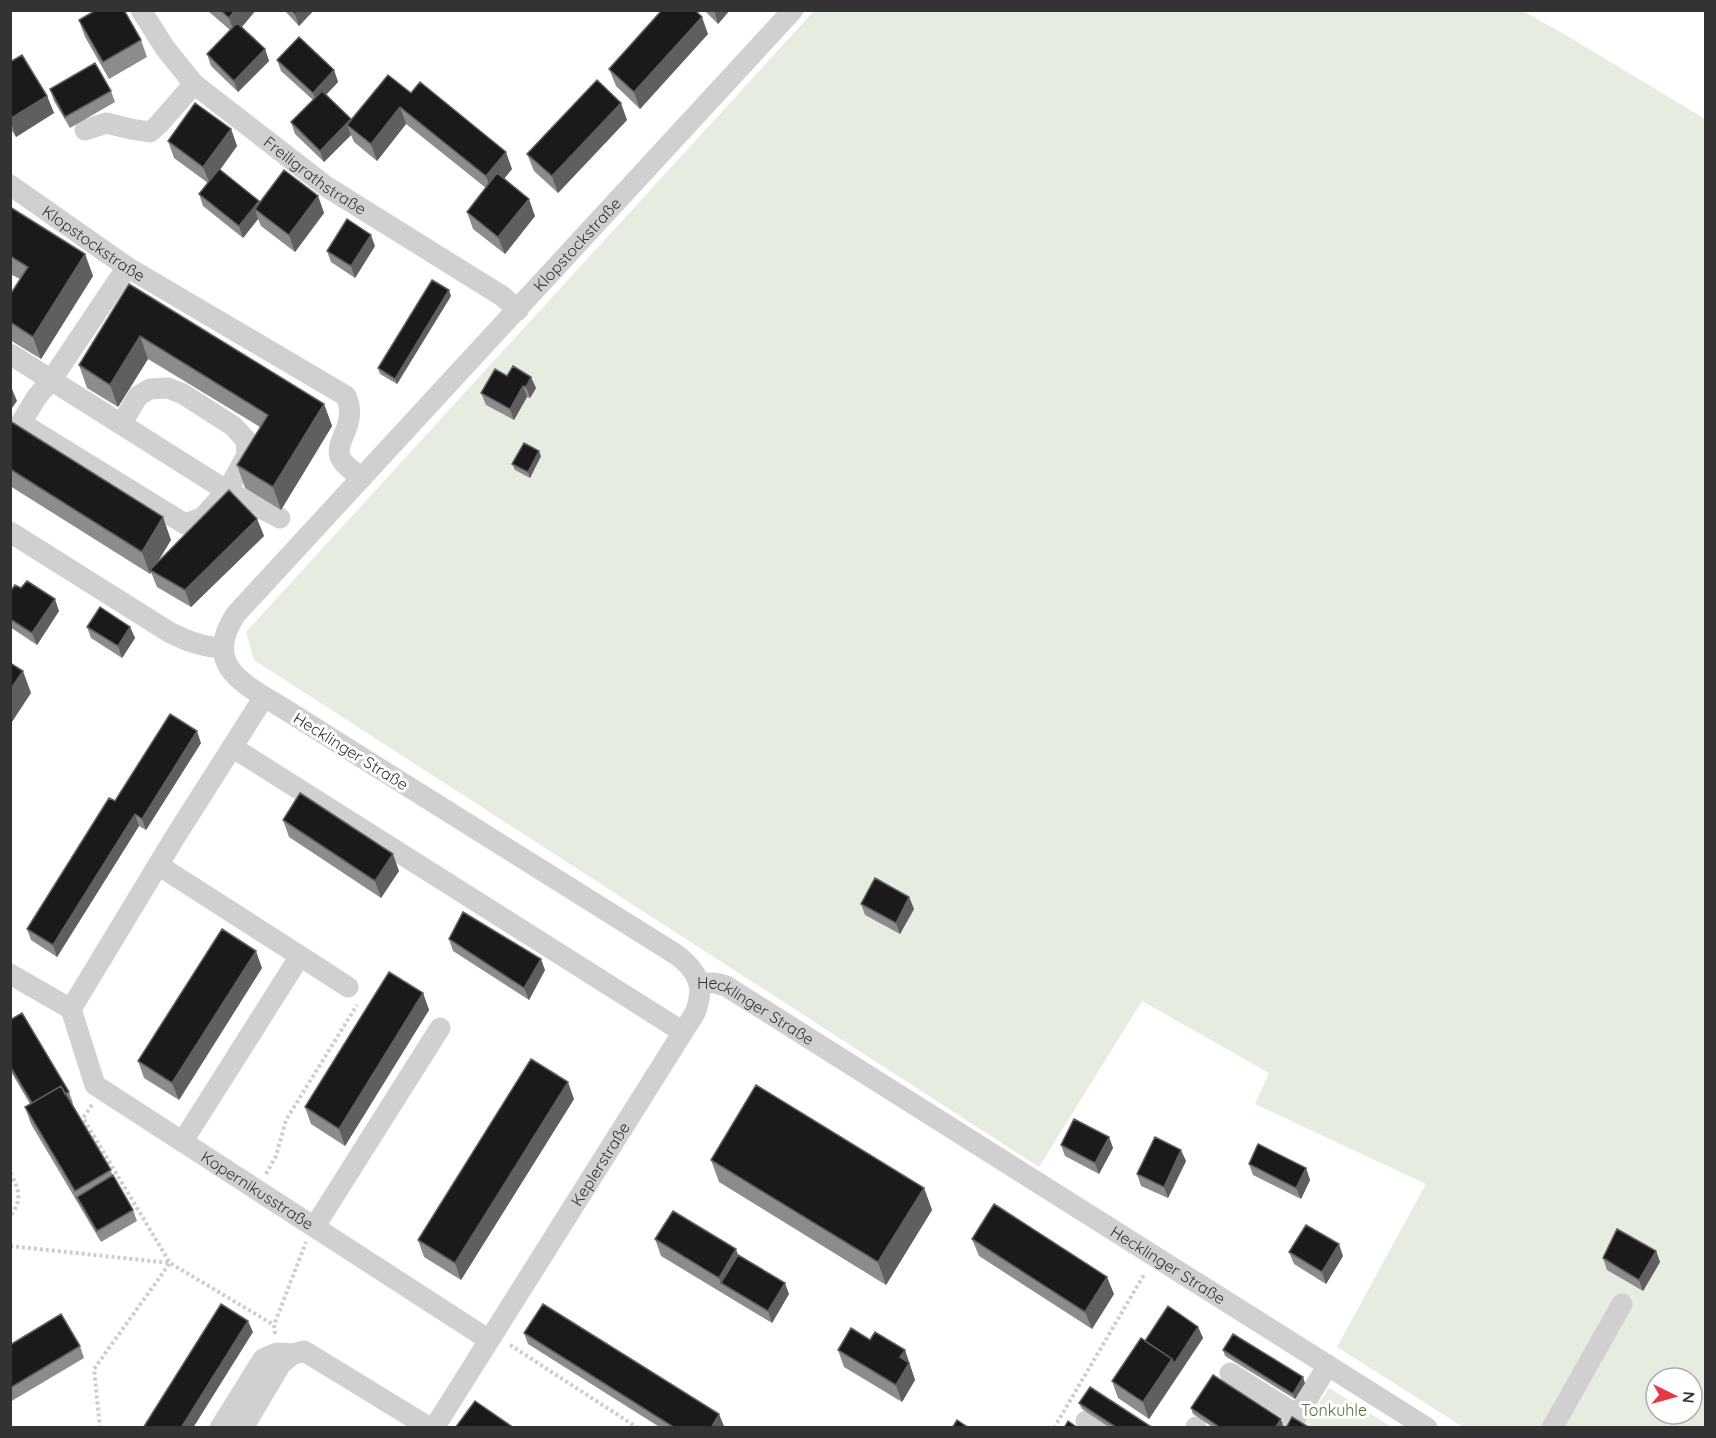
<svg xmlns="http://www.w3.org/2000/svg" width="1716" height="1438" font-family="Quicksand,sans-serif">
	<rect width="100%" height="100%" fill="#fff"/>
	<path fill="#e6ecdf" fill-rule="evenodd" d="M1521 10 1564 34 1705 119V1427H1463L1337 1347 1426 1184 1255 1104 1269 1073 1142 1001 1039 1167 254 660 246 632 814 11ZM1656 1378H1692V1414H1656Z
		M1329 1388 1392 1427 1303 1428Z"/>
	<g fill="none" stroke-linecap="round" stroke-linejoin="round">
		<path stroke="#cdcdcd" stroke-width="4" stroke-dasharray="3 3" stroke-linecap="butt" d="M92 1105 83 1118 170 1263 94 1369 100 1428
			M10 1173C19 1188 23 1201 10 1216
			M266 1174 276 1156 286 1120 357 1005
			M10 1246 170 1263 274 1325
			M275 1334 274 1325 306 1242
			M510 1345 638 1428
			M1054 1428 1145 1273"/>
		<g stroke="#d0d0d0" stroke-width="21">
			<path id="s1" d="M141 10 165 48 194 84 327 187 502 296 518 310"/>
			<path d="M85 130 106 123 131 129 150 132 159 124 194 84"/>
			<path id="s2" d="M10 185 127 267 346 396C359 425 332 442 341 459 345 466 355 473 362 478"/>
			<path d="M10 354 227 491 280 518"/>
			<path d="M122 423 138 396 150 389 168 388 183 394 233 426 246 440 247 455 227 491 202 518 185 524 21 423 36 398 52 379 127 267"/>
			<path d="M10 532 169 632C187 641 202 647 223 648"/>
			<path id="s3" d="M264 697 175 837 71 1009 95 1085 489 1340"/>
			<path d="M232 747 683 1032"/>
			<path d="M158 865 300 956 183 1141"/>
			<path d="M300 956 348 987"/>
			<path d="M10 974 71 1009"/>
			<path id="s4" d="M699 983H715L726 986 1427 1428"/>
			<path d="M315 1226 440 1028"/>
			<path d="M1230 1373 1297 1415"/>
			<path d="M1086 1421 1096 1428"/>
			<path d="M1196 1427V1428"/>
			<path d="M220 1428 263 1359 277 1353 293 1354"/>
			<path d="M243 1428 281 1364 293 1354 304 1351 430 1428"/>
			<path id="s5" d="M434 1428 695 1013C705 987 699 972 677 955L286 710C246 685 201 667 236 614L793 10"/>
			<path d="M1290 1428 1328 1365"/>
			<path d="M1552 1428 1622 1304"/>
		</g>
	</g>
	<path fill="#8c8c8c" d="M207 10H256L242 27 265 49 269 61 238 92 211 66 207 54 230 30Z
		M284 10H314L299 26Z
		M704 10H730L718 24Z
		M79 20 141 40 147 57 109 79 85 37Z
		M708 34 640 109 616 86 609 69Z
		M277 60 334 70 338 82 326 95 351 120 411 93 512 169 504 179 535 216 505 254 473 229 467 212 486 188 406 124 377 161 354 142 351 135 324 162 295 134 291 122 313 100 281 71Z
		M10 62 47 96 54 113 16 137 10 128Z
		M50 89 111 91 115 102 70 128 54 101Z
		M627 120 558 193 534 171 527 154Z
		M231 129 237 146 220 169 259 201 260 203 318 196 324 213 295 252 261 226 258 219 243 238 203 206 199 194 208 183 174 158 168 141Z
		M10 207 85 254 93 276 41 359 10 340V295L20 279 10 274Z
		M375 246 355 278 331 262 327 251Z
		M129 284 324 404 332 426 281 510 245 488 237 465 260 427 148 359 118 407 87 388 79 365Z
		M451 296 397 384 380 374 378 368Z
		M507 376 536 388 530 398 527 397 514 420 486 405 481 393Z
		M10 421 171 540 156 565 257 519 264 536 191 607 157 587 151 572 150 574 10 486Z
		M541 456 530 478 515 470 512 464Z
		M10 592 59 611 37 645 10 627Z
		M87 627H130L135 638 122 658 91 638Z
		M201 743 146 830 139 826 57 957 31 940 27 929Z
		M283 820 399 871 381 898 289 837Z
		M909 897 914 909 900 934 865 915 861 904Z
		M449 939 545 970 529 1000 453 951Z
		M262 968 179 1100 144 1078 138 1061Z
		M423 993 429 1010 345 1146 311 1124 305 1107Z
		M10 1020 69 1092 73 1103 72 1104 133 1210 137 1221 101 1242 31 1124 25 1107 30 1104 10 1070Z
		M574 1099 461 1280 424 1257 418 1240Z
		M1109 1137 1113 1148 1099 1174 1065 1156 1061 1145Z
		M711 1160 924 1188 932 1210 886 1285 719 1182Z
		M1186 1161 1168 1198 1141 1186 1137 1174Z
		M1249 1164 1306 1168 1310 1180 1301 1199 1253 1175Z
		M655 1239 789 1294 772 1323 661 1256Z
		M972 1239 1114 1294 1092 1329 979 1256Z
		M1656 1251 1660 1262 1643 1291 1607 1270 1603 1258Z
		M1289 1252 1343 1256 1326 1284 1294 1264Z
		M1198 1327 1203 1338 1149 1419 1118 1398 1112 1381 1145 1341Z
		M524 1333 724 1426 722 1428H661L528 1344Z
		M870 1340 905 1350 915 1380 902 1402 844 1367 838 1350Z
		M10 1345 80 1346 84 1358 10 1402Z
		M1223 1350 1305 1383 1295 1399 1225 1356Z
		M1079 1403 1153 1428H1110L1082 1409Z
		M1191 1408 1283 1425 1281 1428H1214L1193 1414Z"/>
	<path fill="#5f5f5f" d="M235 10H256L235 35 229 18Z
		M299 10H314L299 26 295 14Z
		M714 10H730L718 24Z
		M702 17 708 34 640 109 634 92Z
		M265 49 269 61 238 92 234 81Z
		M334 70 338 82 317 104 313 93Z
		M47 96 54 113 16 137 10 119Z
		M621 103 627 120 558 193 552 176Z
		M400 107 406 124 377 161 371 144Z
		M351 119 355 131 347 125 351 135 324 162 320 151Z
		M231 129 237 146 210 184 203 167Z
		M506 152 512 169 492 193 486 176Z
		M318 196 324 213 295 252 289 235Z
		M529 199 535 216 505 254 498 237Z
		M259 201 263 212 255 209 258 219 243 238 239 226Z
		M371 235 375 246 355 278 351 266Z
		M85 254 93 276 41 359 33 337Z
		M449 290 451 296 397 384 395 379Z
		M140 336 148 359 118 407 110 385Z
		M531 377 536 388 530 398 526 387Z
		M10 384 17 401 10 411Z
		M523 386 527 397 514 420 510 409Z
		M324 404 332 426 281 510 273 487Z
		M539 451 541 456 530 478 528 472Z
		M163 517 171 540 152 571 150 570 151 572 150 574 142 552Z
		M257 519 264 536 191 607 185 590Z
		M55 599 59 611 37 645 32 633Z
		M130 627 135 638 122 658 118 646Z
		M23 671 31 693 10 725V690Z
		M197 731 201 743 146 830 142 819Z
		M135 814 139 826 57 957 53 945Z
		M393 854 399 871 381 898 375 881Z
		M909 897 914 909 900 934 896 923Z
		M256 951 262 968 179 1100 172 1083Z
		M541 959 545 970 529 1000 524 988Z
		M423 993 429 1010 345 1146 339 1129Z
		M568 1082 574 1099 461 1280 455 1263Z
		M1109 1137 1113 1148 1099 1174 1095 1163Z
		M1181 1150 1186 1161 1168 1198 1164 1187Z
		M1306 1168 1310 1180 1301 1199 1296 1188Z
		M924 1188 932 1210 886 1285 878 1262Z
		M1339 1244 1343 1256 1326 1284 1322 1272Z
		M736 1249 742 1266 721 1283 719 1278Z
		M1656 1251 1660 1262 1643 1291 1639 1280Z
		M1107 1277 1114 1294 1092 1329 1085 1312Z
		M785 1283 789 1294 772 1323 768 1311Z
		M248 1321 253 1332 193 1428H181Z
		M1198 1327 1203 1338 1149 1419 1143 1402 1172 1359Z
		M905 1350 915 1380 902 1402 896 1385 900 1357Z
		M1303 1377 1305 1383 1295 1399 1293 1394Z
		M719 1414 724 1426 722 1428H711Z
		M1281 1419 1283 1425 1281 1428H1275Z"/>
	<path fill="#1a1a1a" stroke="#5f5f5f" stroke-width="1.5" d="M96 10H124L141 40 103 62 79 20Z
		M220 10H235L229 18Z
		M291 10H299L295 14Z
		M662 10H695L702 17 634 92 609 69Z
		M237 23 265 49 234 81 207 54Z
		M299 37 334 70 313 93 277 60Z
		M22 55 47 96 10 119V62Z
		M95 63 111 91 65 117 50 89Z
		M388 75 411 93 420 82 506 152 486 176 400 107 371 144 347 125Z
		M597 80 621 103 552 176 527 154Z
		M322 91 351 119 320 151 291 122Z
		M195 103 231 129 203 167 168 141Z
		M219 169 259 201 239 226 199 194Z
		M284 170 318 196 289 235 255 209Z
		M497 173 529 199 498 237 467 212Z
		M10 207 85 254 33 337 10 322V295L28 267 10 256Z
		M347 219 371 235 351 266 327 251Z
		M432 280 449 290 395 379 378 368Z
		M129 284 324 404 273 487 237 465 268 415 140 336 110 385 79 365Z
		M513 366 531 377 526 387 523 386 510 409 481 393 495 369 507 376Z
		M10 421 163 517 142 552 10 469Z
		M524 443 539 451 528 472 512 464Z
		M229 490 257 519 185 590 150 570Z
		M27 581 55 599 32 633 10 619V592L15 585 21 588Z
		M100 607 130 627 118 646 87 627Z
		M10 663 23 671 10 690Z
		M170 714 197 731 142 819 135 814 53 945 27 929 109 798 115 801Z
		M300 793 393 854 375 881 283 820Z
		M875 878 909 897 896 923 861 904Z
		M463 912 541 959 524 988 449 939Z
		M222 929 256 951 172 1083 138 1061Z
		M389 972 423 993 339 1129 305 1107Z
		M22 1013 69 1092 65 1094 61 1086 32 1103 10 1066V1020Z
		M531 1059 568 1082 455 1263 418 1240Z
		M756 1085 924 1188 878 1262 711 1160Z
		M61 1086 111 1170 75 1191 25 1107Z
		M1074 1119 1109 1137 1095 1163 1061 1145Z
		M1155 1137 1181 1150 1164 1187 1137 1174Z
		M1258 1144 1306 1168 1296 1188 1249 1164Z
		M113 1175 133 1210 97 1231 77 1197Z
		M994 1204 1107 1277 1085 1312 972 1239Z
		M673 1211 736 1249 719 1278 655 1239Z
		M1306 1225 1339 1244 1322 1272 1289 1252Z
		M1617 1229 1656 1251 1639 1280 1603 1258Z
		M738 1255 785 1283 768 1311 721 1283Z
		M221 1304 248 1321 181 1428H143Z
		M543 1304 719 1414 711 1428H675L524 1333Z
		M1168 1306 1198 1327 1174 1364 1172 1359 1145 1341Z
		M61 1314 80 1346 10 1388V1345Z
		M851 1328 870 1340 875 1332 905 1350 900 1357 909 1363 896 1385 838 1350Z
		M1233 1334 1303 1377 1293 1394 1223 1350Z
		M1141 1338 1172 1359 1143 1402 1112 1381Z
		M1213 1375 1281 1419 1275 1428H1221L1191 1408Z
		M1090 1387 1153 1428H1117L1079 1403Z
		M475 1401 514 1428H455Z
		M1292 1417 1310 1428H1286Z
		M957 1420 969 1428H952Z
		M1068 1421 1078 1428H1064Z"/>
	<g text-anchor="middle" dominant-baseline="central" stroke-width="6" stroke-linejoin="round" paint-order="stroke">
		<g font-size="16" fill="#333" stroke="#fff">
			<text stroke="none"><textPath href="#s1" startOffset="243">Freiligrathstraße</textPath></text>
			<text stroke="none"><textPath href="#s2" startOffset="102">Klopstockstraße</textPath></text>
			<text stroke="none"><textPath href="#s5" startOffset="1650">Klopstockstraße</textPath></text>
			<text transform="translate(351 751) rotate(32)">Hecklinger Straße</text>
			<text stroke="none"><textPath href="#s4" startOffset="64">Hecklinger Straße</textPath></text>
			<text stroke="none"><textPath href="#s5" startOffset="312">Keplerstraße</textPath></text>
			<text stroke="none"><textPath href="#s3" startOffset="640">Kopernikusstraße</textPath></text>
			<text stroke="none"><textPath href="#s4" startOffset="550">Hecklinger Straße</textPath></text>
		</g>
		<g font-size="16" fill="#56703f" stroke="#fff">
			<text x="1334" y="1410">Tonkuhle</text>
		</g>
	</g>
	<rect width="1716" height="1438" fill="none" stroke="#333333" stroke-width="24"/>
	<g transform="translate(1674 1396) rotate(95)"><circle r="28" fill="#ffffff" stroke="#adadad" stroke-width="1.5"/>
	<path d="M0-4.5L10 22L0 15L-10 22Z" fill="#e63946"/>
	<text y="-9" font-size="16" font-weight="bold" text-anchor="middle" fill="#333333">N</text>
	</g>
</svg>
